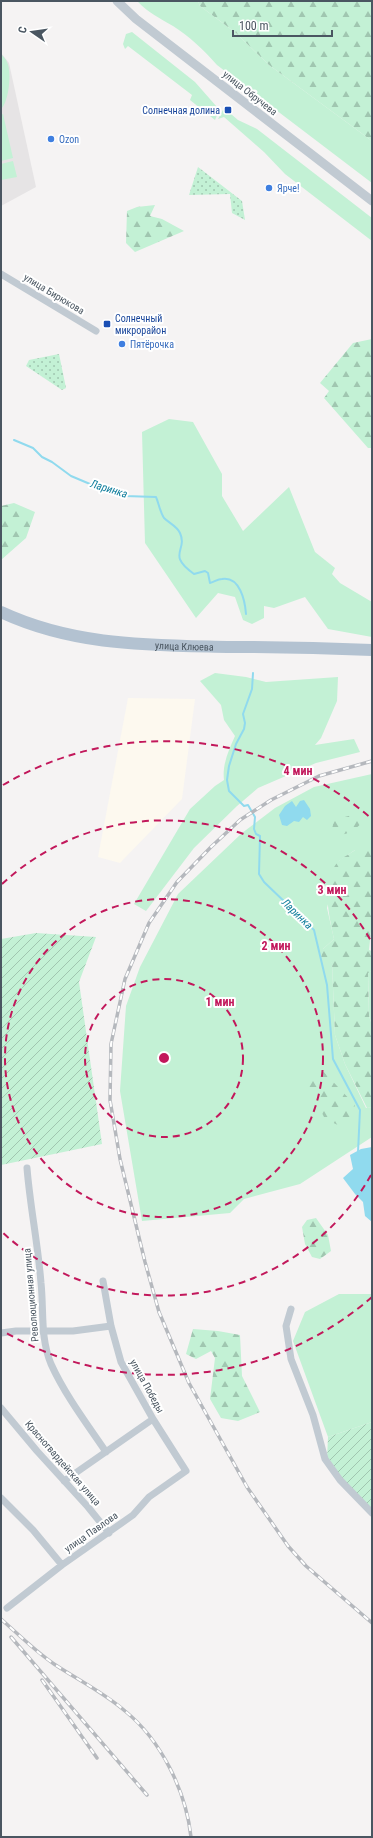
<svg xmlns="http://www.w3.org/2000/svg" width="373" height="1838" font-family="'Roboto Condensed',sans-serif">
	<defs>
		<pattern id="forest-firs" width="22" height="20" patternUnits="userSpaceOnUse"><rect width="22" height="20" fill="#c3f1d5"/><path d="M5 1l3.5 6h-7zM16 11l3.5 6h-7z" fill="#a0c6b0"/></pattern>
		<pattern id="park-dots" width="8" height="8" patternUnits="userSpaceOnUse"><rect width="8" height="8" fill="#c3f1d5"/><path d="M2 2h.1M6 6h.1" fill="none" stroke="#a0c6b0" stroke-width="1.8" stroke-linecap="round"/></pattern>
		<pattern id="garden-furrows" width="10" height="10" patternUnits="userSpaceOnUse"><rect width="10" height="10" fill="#c3f1d5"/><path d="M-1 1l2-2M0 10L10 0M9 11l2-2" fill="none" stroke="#a0c6b0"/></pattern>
	</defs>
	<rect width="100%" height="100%" fill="#f5f3f3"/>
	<path fill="#fdf9ef" d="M128 698 195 699 182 799 120 863 98 857Z"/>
	<path fill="#e6e4e5" d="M1 53 9 63 36 187 1 206Z"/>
	<path fill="#c3f1d5" d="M137 1H198L200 6 236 33 269 65 372 141V183L217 65C204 50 189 36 173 26 158 17 150 14 137 1Z
		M132 32 195 82 217 107 218 113 215 120 190 100 192 95 128 46 125 49 123 44 126 34Z
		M1 54C3 56 6 59 7 62 12 71 9 102 1 109Z
		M224 108 238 120 257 129 372 218V241L285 174 264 152 224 117 218 119Z
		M3 114 13 158 1 161V115Z
		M13 161 17 177 1 180V164Z
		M169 419 193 422 222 474V496L243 531 289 487 315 552 335 568 332 574 340 583 372 602V637L328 629 305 597 274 608 264 606V618L252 624 243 620 235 597 218 593 196 618 145 543 142 432Z
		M215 673 246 677 266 682 338 677 337 701 321 738 315 745 354 739 360 752 316 763 258 788 237 806 194 848 146 911 134 904 190 809 215 786 224 780C222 764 229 750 235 736L224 720 221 705 200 681Z
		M372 774V850H355L339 861 327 908 334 939 323 949 332 963 335 1035 345 1064 366 1108 372 1107V1137L300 1184 244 1199 230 1213 142 1221 120 1091 126 1006 140 967 178 894 242 833 275 808 314 787Z
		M372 971V1025L369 1016 368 972Z
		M339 1294H372V1422L328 1437 293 1341 305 1312Z"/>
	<path fill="url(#forest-firs)" d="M198 1H372V141L269 65 236 33 200 6Z
		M155 205 150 216 162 219 184 231 135 252 126 243 127 211 137 207Z
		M372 339V448H368L324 398 329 391 320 383 353 343Z
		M14 503 35 512 26 538 1 560V506Z
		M359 813 366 819C356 829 346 838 331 834L334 820Z
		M355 850H372V921L369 950 372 951V971L368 973 369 1016 372 1025V1107L367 1108 345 1064 335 1035 332 963 321 958 323 949 334 939C329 916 320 879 339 861 343 857 350 854 355 850Z
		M321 1069 355 1105 350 1118 340 1126 325 1119 307 1083 314 1071Z
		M316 1218 328 1235 331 1251 320 1259 312 1257 305 1244 302 1227 307 1220Z
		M193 1329 218 1331 240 1335 242 1376 260 1412 238 1421 221 1418 210 1399 215 1358 211 1351 196 1359 186 1354Z"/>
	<path fill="url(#park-dots)" d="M198 167 242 201 245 220 232 213 230 194 189 195Z
		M59 354 66 388 62 390 26 366 29 360Z"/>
	<path fill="url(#garden-furrows)" d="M36 933 96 937 79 982 102 1144 1 1165V939Z
		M372 1422V1509L341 1479 327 1459 328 1437Z"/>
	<path fill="#90daee" d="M304 800 310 809 311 816 307 820 303 817 299 822 294 821 287 826 282 825 279 815 285 806 292 801 296 807 300 801Z
		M372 1147V1222L365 1216 363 1202 355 1194 343 1178 353 1169 350 1155 361 1149Z"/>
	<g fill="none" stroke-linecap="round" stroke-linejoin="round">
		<path stroke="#90daee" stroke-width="2" d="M14 440 33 448 42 457 52 462 71 476 90 484 113 490 125 496 156 497C159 504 160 512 164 518 169 523 177 526 180 533 188 551 166 554 194 574L205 571 208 573 210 583C215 582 217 579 222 579 240 576 245 601 246 614
			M253 673 252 689 243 714 245 723 244 729 236 744 229 766 227 780 229 791 244 806 248 805 255 817 254 829 256 834 260 836 259 874 264 882 314 930 327 985 333 1059 360 1110 358 1152"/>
		<path stroke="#c1cad2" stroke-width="7" d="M1 274 96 331
			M27 1168C30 1206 38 1244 41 1283 44 1311 40 1337 51 1364 65 1395 87 1424 106 1452
			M291 1309 286 1326 291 1359 313 1415 325 1459 340 1480 372 1513
			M1 1333 16 1331H73L111 1326
			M1 1408 37 1451 88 1507 109 1533
			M64 1481 153 1419
			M1 1498 33 1530 62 1565
			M7 1608 62 1565 133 1515 149 1497 186 1471 153 1419 121 1362 111 1326 103 1281"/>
		<path stroke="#c1cad2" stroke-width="9" d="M117 1 136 19 372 201"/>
		<path stroke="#b3c2d1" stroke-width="12" id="s1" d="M1 612C74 646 148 645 227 647 275 647 324 648 372 650"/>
		<defs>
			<path id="rail" d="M372 761 319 776 271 800 240 820 211 847 177 882 149 923 125 979 111 1044 110 1100 120 1159 145 1262 159 1312 189 1383 247 1487 288 1546 306 1566 372 1623
				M1 1619C18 1634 35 1651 54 1664 78 1680 103 1692 125 1711 161 1740 186 1791 191 1837
				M11 1637 147 1795
				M42 1680 97 1758"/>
		</defs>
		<use href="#rail" stroke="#b5b8bd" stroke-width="3.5"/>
		<use href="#rail" stroke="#fff" stroke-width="2" stroke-dasharray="6" stroke-linecap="butt"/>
	</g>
	<g fill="none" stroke="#c2185b" stroke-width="2" stroke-dasharray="7 5">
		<circle cx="164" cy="1058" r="79"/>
		<circle cx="164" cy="1058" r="159"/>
		<path d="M371 1175A238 238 0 0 1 2 1232M2 884A238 238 0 0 1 371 941"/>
		<path d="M372 1297A317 317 0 0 1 3 1331M3 785A317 317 0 0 1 372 819"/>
	</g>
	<g fill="#1a4fb4" stroke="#fff" stroke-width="1.5">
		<rect x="224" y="106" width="8" height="8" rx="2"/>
		<rect x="103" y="320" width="8" height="8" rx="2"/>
	</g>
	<g fill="#3f7fe0" stroke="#fff" stroke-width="1.5">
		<circle cx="51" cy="139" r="4"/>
		<circle cx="269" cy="188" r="4"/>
		<circle cx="122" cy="344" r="4"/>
	</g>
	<g text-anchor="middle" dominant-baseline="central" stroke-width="4" stroke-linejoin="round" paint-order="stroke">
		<g font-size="10" fill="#4a5661" stroke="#fff">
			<text transform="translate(250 93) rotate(38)">улица Обручева</text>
			<text transform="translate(54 294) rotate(31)">улица Бирюкова</text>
			<text stroke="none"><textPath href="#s1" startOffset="188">улица Клюева</textPath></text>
			<text transform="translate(31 1295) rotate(-95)">Революционная улица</text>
			<text transform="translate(147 1386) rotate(61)">улица Победы</text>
			<text transform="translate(63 1463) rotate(49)">Красногвардейская улица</text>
			<text transform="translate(91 1532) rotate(-35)">улица Павлова</text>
		</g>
		<g font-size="10" fill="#164399" stroke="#fff" text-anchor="end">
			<text x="220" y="110">Солнечная долина</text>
			<text x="115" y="318" text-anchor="start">Солнечный<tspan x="115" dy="12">микрорайон</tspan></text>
		</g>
		<g font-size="10" fill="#366cbe" stroke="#fff" text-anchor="start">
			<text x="59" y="139">Ozon</text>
			<text x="277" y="188">Ярче!</text>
			<text x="130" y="344">Пятёрочка</text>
		</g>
		<g font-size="11" font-style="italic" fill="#0c7c9b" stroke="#fff">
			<text transform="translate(109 489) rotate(17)">Ларинка</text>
			<text transform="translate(297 914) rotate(44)">Ларинка</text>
		</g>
	</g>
	<circle cx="164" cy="1058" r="6" fill="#c2185b" stroke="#fff" stroke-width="2"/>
	<g font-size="12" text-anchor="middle" font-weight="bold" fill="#c2185b" stroke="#fff" stroke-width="4" stroke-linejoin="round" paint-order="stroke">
		<text x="298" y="775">4 мин</text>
		<text x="332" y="894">3 мин</text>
		<text x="276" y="950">2 мин</text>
		<text x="220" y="1006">1 мин</text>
	</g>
	<rect width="373" height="1838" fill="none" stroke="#4a5661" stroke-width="4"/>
	<g transform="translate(32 32) rotate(283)" stroke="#ffffff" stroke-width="3" paint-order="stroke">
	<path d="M0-3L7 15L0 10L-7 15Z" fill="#4a5661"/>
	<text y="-6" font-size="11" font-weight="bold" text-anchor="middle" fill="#4a5661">С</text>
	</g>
	<path d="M233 30v6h99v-6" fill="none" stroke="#4a5661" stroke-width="2"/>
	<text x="239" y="30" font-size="12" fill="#4a5661" stroke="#ffffff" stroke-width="3" paint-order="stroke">100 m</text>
</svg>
